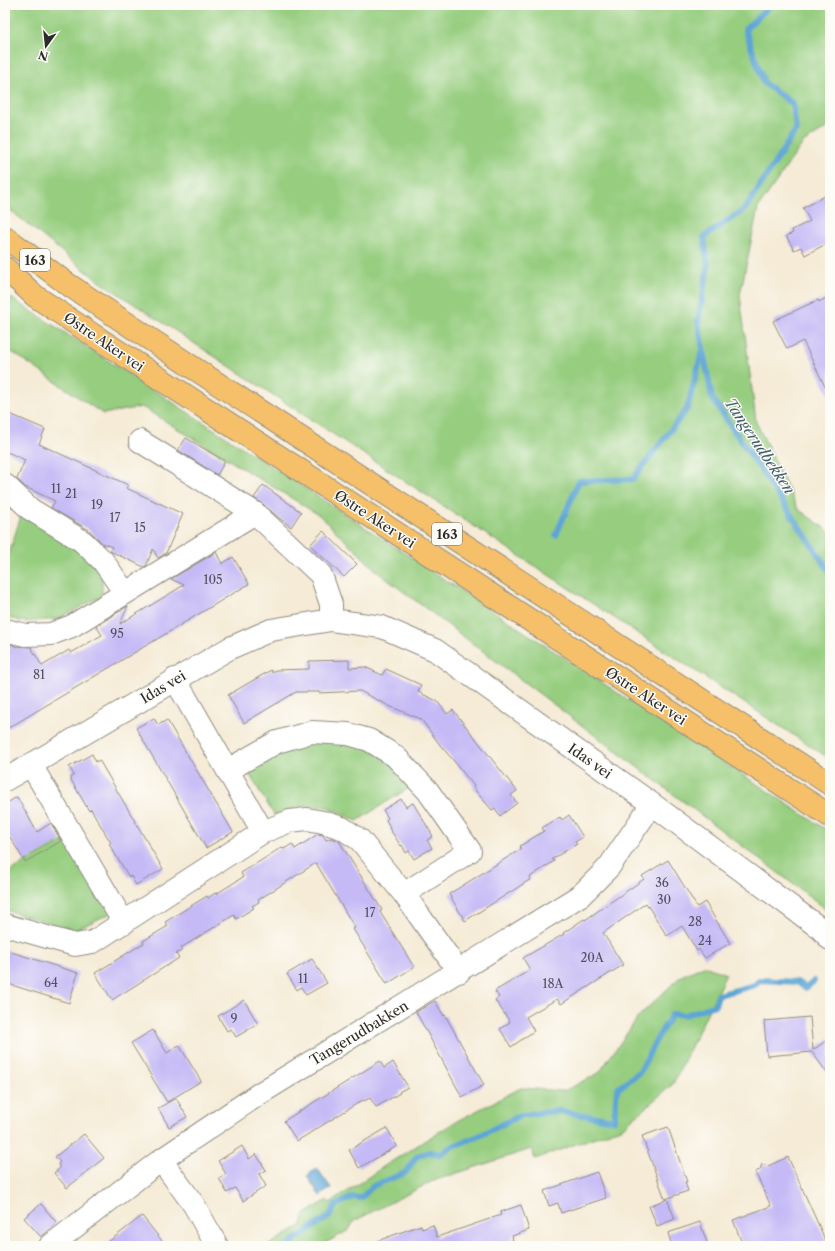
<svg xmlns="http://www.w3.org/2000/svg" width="835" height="1251" font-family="'Libre Caslon Text',serif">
	<rect width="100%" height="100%" fill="#fdfcf7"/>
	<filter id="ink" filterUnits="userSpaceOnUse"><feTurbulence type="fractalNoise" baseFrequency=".025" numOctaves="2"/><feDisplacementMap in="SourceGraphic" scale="8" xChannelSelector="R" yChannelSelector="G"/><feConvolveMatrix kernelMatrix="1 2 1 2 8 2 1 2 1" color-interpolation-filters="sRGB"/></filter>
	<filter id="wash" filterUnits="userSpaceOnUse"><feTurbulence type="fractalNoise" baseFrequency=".012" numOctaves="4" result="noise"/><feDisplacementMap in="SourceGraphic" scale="16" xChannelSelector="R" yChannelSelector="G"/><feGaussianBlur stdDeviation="0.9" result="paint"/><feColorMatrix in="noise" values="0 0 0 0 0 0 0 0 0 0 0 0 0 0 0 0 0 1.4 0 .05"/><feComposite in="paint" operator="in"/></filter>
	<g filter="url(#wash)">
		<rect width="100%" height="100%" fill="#f5ebd6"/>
		<path fill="#96cd7f" stroke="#607c55" d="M5 5H830V126L803 143 758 208 740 295 756 422 798 509 830 532V759L96 279 5 206Z
			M5 294 328 503 830 832V915L821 905 380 574 319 515 142 407 103 414 12 352 5 354Z
			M22 512 77 546 102 576V596L57 619 24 622 5 617V567Z
			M313 738 369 746 415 784 357 821 327 807 304 805 274 815 245 767Z
			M67 839 111 913 75 930 5 910V874Z
			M704 966 726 974 673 1084 623 1127 535 1159 531 1149 433 1181 354 1221 349 1230 320 1246H267L302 1225 304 1215 327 1200 330 1203 386 1165 455 1122 521 1088 564 1091 599 1073 639 1016 681 976Z"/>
		<path fill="#5da5d4" stroke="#446880" d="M317 1168 331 1188 320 1196 307 1176Z"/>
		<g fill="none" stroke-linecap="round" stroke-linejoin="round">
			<path stroke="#5da5d4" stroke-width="6" d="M771 5 745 29 764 83 793 104 796 130 745 209 704 237 708 266 698 322 712 398 830 572
				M556 535 579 481 633 479 687 409 702 352
				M287 1246 313 1227 329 1217 336 1205 353 1197 361 1198 373 1186 405 1173 417 1156 429 1152 440 1154 453 1146 479 1136 521 1115 557 1111 614 1120 617 1089 640 1072 655 1042 672 1014 685 1015 715 1005 718 995 755 985 759 980 797 982 806 988 814 981"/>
		</g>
		<g id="blocks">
			<path fill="#c5baf6" d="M830 193V242L805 255 801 247 794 250 786 236 793 233 792 230 810 221 803 208Z
				M830 296V397L803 341 787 349 773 321 818 300 819 302Z
				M5 412 45 429 39 444 128 485 126 488 183 514 166 553 158 558 153 549 146 566 144 567 112 552 110 551 112 547 102 543 89 530 51 508 55 501 25 487 17 479 25 460 5 451Z
				M186 438 225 461 217 475 178 450Z
				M263 485 301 512 291 527 279 518 263 504 254 498Z
				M323 531 357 564 344 577 310 545Z
				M216 552 222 564 233 557 249 584 5 730V643L14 645 16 647 18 646 31 647 42 666 69 650 71 653 102 635 96 626 128 606 120 624 184 585 171 579Z
				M349 660V668L365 667 382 675 386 669 421 685 418 692 437 701 447 714 453 710 517 791 511 795 517 803 500 816 495 808 492 810 479 795 473 787 474 786 453 760 440 745 421 719 389 706 360 691 319 693V692H296L244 723 228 695 271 670 272 673 276 670 309 669V661Z
				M154 718 158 725 167 720 233 832 206 848 136 728Z
				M92 754 96 762 99 760 163 869 136 885 131 876 129 877 109 844 111 843 91 809 89 811 70 778 74 775 69 767Z
				M17 797 37 832 51 823 61 841 25 862 10 837 5 841V804Z
				M401 799 406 807 413 803 433 836 427 840 432 848 414 859 409 851 406 853 402 845 401 846 389 828 390 827 386 820 388 818 383 810Z
				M569 815 583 837 575 842 577 844 552 859 554 861 530 877 531 879 465 921 449 894 521 849 520 846 544 831 542 828 560 817 562 820Z
				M318 834 323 835 326 840 331 838 339 841 382 910 380 912 414 967 387 984 353 929 355 928 316 863 258 900 259 902 252 906 254 908 236 919 234 915 181 948 183 950 176 954 179 958 112 1000 95 973 144 943 143 941 168 926 165 922 207 896 208 898 215 893 216 894 243 877 241 873 265 858 282 847 284 849 292 844 295 849Z
				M668 860 697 907 705 902 730 943 705 958 699 949 697 951 682 926 667 936 646 903 603 933 623 965 561 1004 557 999 526 1017 534 1031 511 1047 500 1029 510 1022 495 1000 499 997 495 991 530 970 523 958 564 934 563 933 584 919 585 920 644 879 642 876Z
				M5 950 78 973 69 1003 5 983Z
				M312 959 327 983 306 995 301 987 297 990 287 974Z
				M244 1000 258 1024 236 1037 231 1029 227 1031 218 1016Z
				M435 1001 444 1016 445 1015 484 1085 462 1097 416 1012Z
				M810 1017 813 1050 830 1038V1077L812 1052 767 1056 764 1021Z
				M153 1030 167 1053 179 1045 201 1081 167 1102 131 1043Z
				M380 1061 384 1068 393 1062 408 1087 399 1092 400 1093 376 1107 370 1098 364 1101 363 1100 297 1141 284 1121Z
				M176 1098 187 1117 169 1127 158 1108Z
				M668 1127 687 1182H685L688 1191 665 1199 642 1136Z
				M387 1128 397 1146 359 1168 349 1150Z
				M84 1134 104 1158 67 1188 54 1173 60 1168 58 1164 60 1162 55 1157Z
				M242 1146 249 1159 256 1154 266 1170 259 1174 266 1186 243 1201 235 1188 227 1193 219 1178 226 1174 218 1161Z
				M788 1157 828 1246H743L733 1220 771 1206 755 1172 760 1170 762 1164 768 1166Z
				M597 1172 606 1198 561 1213 558 1203 549 1206 544 1191Z
				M667 1199 675 1219 657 1226 649 1206Z
				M41 1204 57 1223 41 1237 24 1218Z
				M521 1205 529 1230 512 1236 513 1240 495 1246H370L369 1244 421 1225 422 1229 433 1225 437 1237 501 1215 500 1212Z
				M142 1216 166 1246H103Z
				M700 1222 708 1246H672L668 1233Z"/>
		</g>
	</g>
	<g filter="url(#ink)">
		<use href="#blocks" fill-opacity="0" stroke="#908b80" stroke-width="1"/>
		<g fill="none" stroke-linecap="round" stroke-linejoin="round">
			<defs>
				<path id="minor" d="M140 441 255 513 321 575 331 604V620
					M5 485 30 509 82 541 103 561 125 593
					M5 630 25 635 51 634 72 626 255 513
					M31 765 124 923
					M228 770 277 742 312 732 348 734 369 740 395 756 428 791 470 851 404 894
					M5 780 230 648 271 630 331 620 382 627 435 650 652 804 821 929 830 939
					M263 832 290 821 307 819 323 822 342 828 360 840 404 894 459 972
					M5 925 75 945 93 942 263 832 175 679
					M161 1160 194 1205 217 1246
					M50 1246 161 1160 259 1094 581 895 609 867 652 804"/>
				<path id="highway" d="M5 237 66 283 186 363 830 784
					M5 268 35 296 93 335 830 816"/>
			</defs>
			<use href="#minor" stroke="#908b80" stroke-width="24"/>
			<use href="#highway" stroke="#908b80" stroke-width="24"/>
			<use href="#minor" stroke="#fff" stroke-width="22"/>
			<use href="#highway" stroke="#f6c06b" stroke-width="22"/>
		</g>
	</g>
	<g text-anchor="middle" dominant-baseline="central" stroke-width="3" stroke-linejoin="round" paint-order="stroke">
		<g font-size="12" fill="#524f5e">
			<text x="56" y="488">11</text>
			<text x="71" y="493">21</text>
			<text x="97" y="504">19</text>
			<text x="115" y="517">17</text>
			<text x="140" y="527">15</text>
			<text x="213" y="579">105</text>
			<text x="117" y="633">95</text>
			<text x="39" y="674">81</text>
			<text x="662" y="882">36</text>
			<text x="664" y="899">30</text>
			<text x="370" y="912">17</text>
			<text x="695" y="921">28</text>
			<text x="705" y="940">24</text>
			<text x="592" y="957">20A</text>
			<text x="303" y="978">11</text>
			<text x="51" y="982">64</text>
			<text x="553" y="983">18A</text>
			<text x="234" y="1018">9</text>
		</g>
		<g fill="#fdfcf7" stroke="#6a6a68" stroke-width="1">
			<rect x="20" y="249" width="30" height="22" rx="3"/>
			<rect x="432" y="523" width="30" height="22" rx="3"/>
		</g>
		<g font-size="13" font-weight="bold" fill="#2b2b2b">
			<text x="35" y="260">163</text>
			<text x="447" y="534">163</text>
		</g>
		<g font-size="14" fill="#2b2b2b" stroke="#fdfcf7">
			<text transform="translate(104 342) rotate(34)">Østre Aker vei</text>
			<text transform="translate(375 519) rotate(33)">Østre Aker vei</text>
			<text transform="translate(163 687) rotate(-31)">Idas vei</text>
			<text transform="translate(646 696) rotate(33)">Østre Aker vei</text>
			<text transform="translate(590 761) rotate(35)">Idas vei</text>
			<text transform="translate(359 1033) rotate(-31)">Tangerudbakken</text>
		</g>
		<g font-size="15" font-style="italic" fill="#3f5c6f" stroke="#fdfcf7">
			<text transform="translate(760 446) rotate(56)">Tangerudbekken</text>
		</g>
	</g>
	<rect width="835" height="1251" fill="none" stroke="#fdfcf7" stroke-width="20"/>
	<g transform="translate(46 46) rotate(195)" stroke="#fdfcf7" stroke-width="3" paint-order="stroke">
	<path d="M0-3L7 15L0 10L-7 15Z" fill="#2b2b2b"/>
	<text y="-6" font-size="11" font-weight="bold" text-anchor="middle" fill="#2b2b2b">N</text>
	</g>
</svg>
